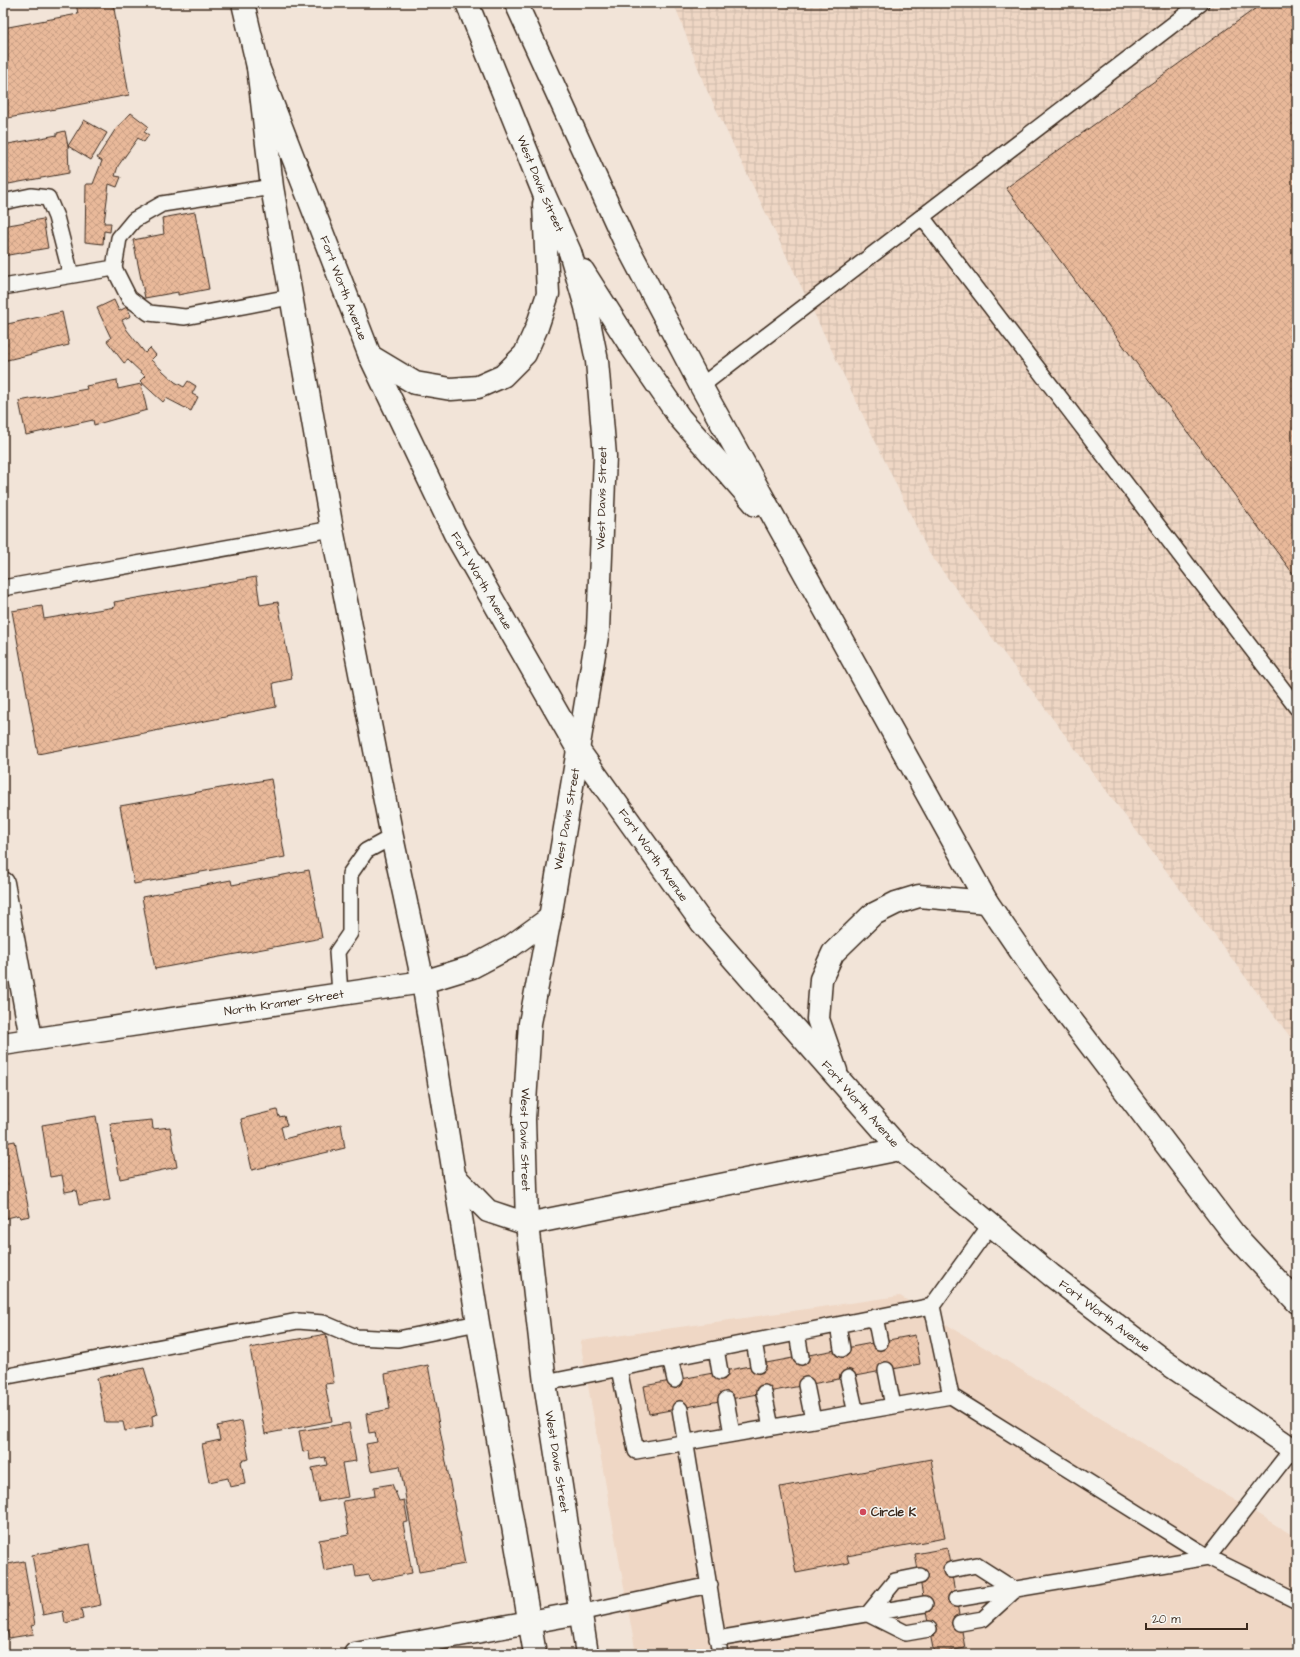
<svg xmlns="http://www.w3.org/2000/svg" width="1300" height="1657" font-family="'Architects Daughter',sans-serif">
	<defs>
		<pattern id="industrial-grid" width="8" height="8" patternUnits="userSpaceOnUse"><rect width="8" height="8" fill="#efd7c5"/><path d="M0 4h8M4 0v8" fill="none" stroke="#ceb9a9"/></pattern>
		<pattern id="building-cross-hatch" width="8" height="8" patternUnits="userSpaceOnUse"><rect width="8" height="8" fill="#e9b99a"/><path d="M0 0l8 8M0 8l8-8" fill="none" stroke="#c99f84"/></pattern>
	</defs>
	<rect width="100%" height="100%" fill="#f2e4d8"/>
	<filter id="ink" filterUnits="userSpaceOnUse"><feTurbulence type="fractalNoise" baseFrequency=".025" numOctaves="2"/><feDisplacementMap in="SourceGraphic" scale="8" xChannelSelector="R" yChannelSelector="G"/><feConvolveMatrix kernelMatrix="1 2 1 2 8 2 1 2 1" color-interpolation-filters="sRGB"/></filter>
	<g filter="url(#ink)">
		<path fill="#efd7c5" d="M900 1296 1297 1538V1654H636L580 1341Z"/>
		<path fill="url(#industrial-grid)" d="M674 3H1297V1046L929 553 704 84Z"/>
		<path fill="url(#building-cross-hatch)" stroke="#3b2a1e" d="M76 3H113L129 95 3 119V28L78 14Z
			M1263 3H1297V579L1006 188Z
			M131 113 148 126 144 132 149 135 144 142 138 138 118 166 115 176 121 177 117 187 109 184 104 223H111L110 232 104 231 103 244 85 242 86 184H93L102 161 97 158 115 130Z
			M84 120 107 133 91 160 68 146Z
			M65 131 68 146 69 173 3 185V145L57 135V133Z
			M195 212 209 289 178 295V292L145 298 133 240 164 234 162 218Z
			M43 219 48 248 3 256V226Z
			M114 300 119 311 127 307 131 316 122 320 127 330 145 353 150 348 156 355 151 360 175 382 184 387 188 381 196 386 192 394 198 397 191 411 166 398 163 402 140 381 145 376 128 360 124 363 107 341 111 338 97 308Z
			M62 312 69 345 3 361V325Z
			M117 380 118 389 141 384 147 410 94 425 93 420 26 435 19 401 87 389 86 386Z
			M256 577 260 605 278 602 292 679 273 683 276 707 38 754 12 611 42 606 44 619 115 607 114 602Z
			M271 779 285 857 134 884 120 806Z
			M309 870 322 938 155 969 142 897 231 880 232 885Z
			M277 1110 279 1117 284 1116 287 1125 281 1127 284 1139 341 1124 345 1148 252 1170 241 1119Z
			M96 1116 110 1200 79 1205 76 1190 65 1192 62 1175 50 1177 42 1125Z
			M152 1120 153 1129 170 1127 177 1167 120 1179 110 1124Z
			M3 1136 4 1143 15 1141 30 1216 20 1218 19 1215 3 1219Z
			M326 1334 334 1383 325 1384 332 1421 265 1434 250 1348Z
			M915 1335 920 1364 649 1414 644 1386Z
			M428 1365 465 1564 419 1572 400 1466 371 1471 366 1444 377 1442 375 1432 369 1433 366 1414 390 1409 385 1374Z
			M144 1368 158 1414 152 1416 153 1426 125 1431 123 1422H105L97 1378Z
			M242 1421 249 1459 241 1461 245 1484 230 1487 228 1478 209 1482 202 1444 220 1440 217 1426Z
			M349 1423 356 1461 342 1463 348 1497 319 1502 312 1468 327 1465 325 1457 310 1460 309 1451 303 1452 299 1431Z
			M931 1459 945 1538 847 1556 849 1563 796 1573 780 1487Z
			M392 1484 399 1501 404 1500 408 1522 403 1523 412 1573 371 1581 369 1575 356 1577 354 1565 324 1571 319 1540 349 1535 343 1501 375 1496 374 1487Z
			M90 1544 101 1605 81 1609 83 1619 65 1623 63 1611 43 1615 32 1555Z
			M947 1548 965 1648 934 1654 915 1554Z
			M24 1561 35 1625 31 1626 34 1634 9 1638 7 1630 3 1631V1565Z"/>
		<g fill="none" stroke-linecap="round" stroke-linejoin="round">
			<defs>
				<path id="service" d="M272 187 162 204 134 220 119 238 114 268 129 298 149 313 185 317 290 297
					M3 202 31 196 48 198 56 217 71 275
					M922 217 1297 708
					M3 287 114 268
					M701 386 1201 3
					M3 588 332 529
					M340 993 337 952 350 933V874L366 851 392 837
					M932 1306 951 1396
					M875 1317 880 1342
					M838 1325 842 1349
					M797 1333 801 1357
					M754 1341 758 1365
					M716 1349 720 1372
					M670 1358 675 1380
					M619 1369 636 1451 951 1396 1208 1557 1292 1449
					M886 1370 893 1406
					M3 1377 298 1321 323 1323 356 1337 398 1339 478 1323
					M848 1378 856 1413
					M545 1383 932 1306 991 1224
					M806 1385 813 1420
					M764 1393 771 1427
					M726 1400 732 1434
					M680 1409 720 1654
					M951 1570 976 1565 1015 1590 983 1619 960 1623
					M920 1576 895 1581 868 1614 906 1633 929 1629
					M956 1599 1208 1557 1297 1601
					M579 1613 710 1585
					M717 1639 925 1604"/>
				<g id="minor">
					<path d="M3 883 31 1038"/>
					<path id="s1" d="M3 1044 423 982 472 967 510 947 550 918"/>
					<path d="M355 1654 579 1613"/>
				</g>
				<g id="secondary">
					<path d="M243 3 258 67 272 187 332 529 392 837 423 982 478 1323 535 1654"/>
					<path id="s2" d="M467 3 544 194 570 252 586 307 597 361 605 456 598 630 550 918 530 1023 524 1119 527 1224 545 1383 587 1654"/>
					<path d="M516 3 624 240 701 386 987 902 1037 975 1234 1234 1297 1302"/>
					<path id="s3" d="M258 67 370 356 455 534 579 751 702 923 900 1149 1051 1275 1164 1361 1297 1452"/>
					<path d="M583 271 630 345 680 418 756 505"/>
					<path d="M370 356 415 383 451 389 478 387 503 376 525 354 537 327 548 294 544 204"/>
					<path d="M836 1071 818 1019 821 979 833 953 872 915 896 903 919 896 987 902"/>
					<path d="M454 1176 488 1211 527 1224 900 1149"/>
				</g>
			</defs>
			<use href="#service" stroke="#3b2a1e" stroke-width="18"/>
			<use href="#minor" stroke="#3b2a1e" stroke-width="25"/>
			<use href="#secondary" stroke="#3b2a1e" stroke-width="25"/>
			<use href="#service" stroke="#f6f6f2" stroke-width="15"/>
			<use href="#minor" stroke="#f6f6f2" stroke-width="22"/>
			<use href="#secondary" stroke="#f6f6f2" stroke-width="22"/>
		</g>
	</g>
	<circle fill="#d1495b" stroke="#f6f6f2" stroke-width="1.5" cx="863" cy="1512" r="4"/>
	<g text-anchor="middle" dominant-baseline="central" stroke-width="3" stroke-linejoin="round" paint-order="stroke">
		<g font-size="12" fill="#3b2a1e" stroke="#f6f6f2">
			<text stroke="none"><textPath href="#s2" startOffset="195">West Davis Street</textPath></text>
			<text stroke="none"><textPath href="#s3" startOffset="237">Fort Worth Avenue</textPath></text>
			<text transform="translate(602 498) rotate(-89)">West Davis Street</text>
			<text stroke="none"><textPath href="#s3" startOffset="561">Fort Worth Avenue</textPath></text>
			<text transform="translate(567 819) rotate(-80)">West Davis Street</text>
			<text stroke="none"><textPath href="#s3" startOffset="885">Fort Worth Avenue</textPath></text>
			<text stroke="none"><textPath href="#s1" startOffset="284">North Kramer Street</textPath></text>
			<text stroke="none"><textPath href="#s3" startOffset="1209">Fort Worth Avenue</textPath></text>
			<text stroke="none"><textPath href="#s2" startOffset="1167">West Davis Street</textPath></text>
			<text stroke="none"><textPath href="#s3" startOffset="1533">Fort Worth Avenue</textPath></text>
			<text stroke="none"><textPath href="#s2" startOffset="1491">West Davis Street</textPath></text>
		</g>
		<g font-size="12" font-weight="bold" fill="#3b2a1e" stroke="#f6f6f2" text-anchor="start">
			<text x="871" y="1512">Circle K</text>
		</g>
	</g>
	<rect width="1300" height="1657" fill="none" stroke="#f6f6f2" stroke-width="16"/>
	<rect x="8" y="8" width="1284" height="1641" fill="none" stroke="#3b2a1e" stroke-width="1.5" filter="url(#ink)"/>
	<path d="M1146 1623v6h101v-6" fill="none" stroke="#3b2a1e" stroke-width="2"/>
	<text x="1152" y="1623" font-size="12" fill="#3b2a1e" stroke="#f6f6f2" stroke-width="3" paint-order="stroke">20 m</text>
</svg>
